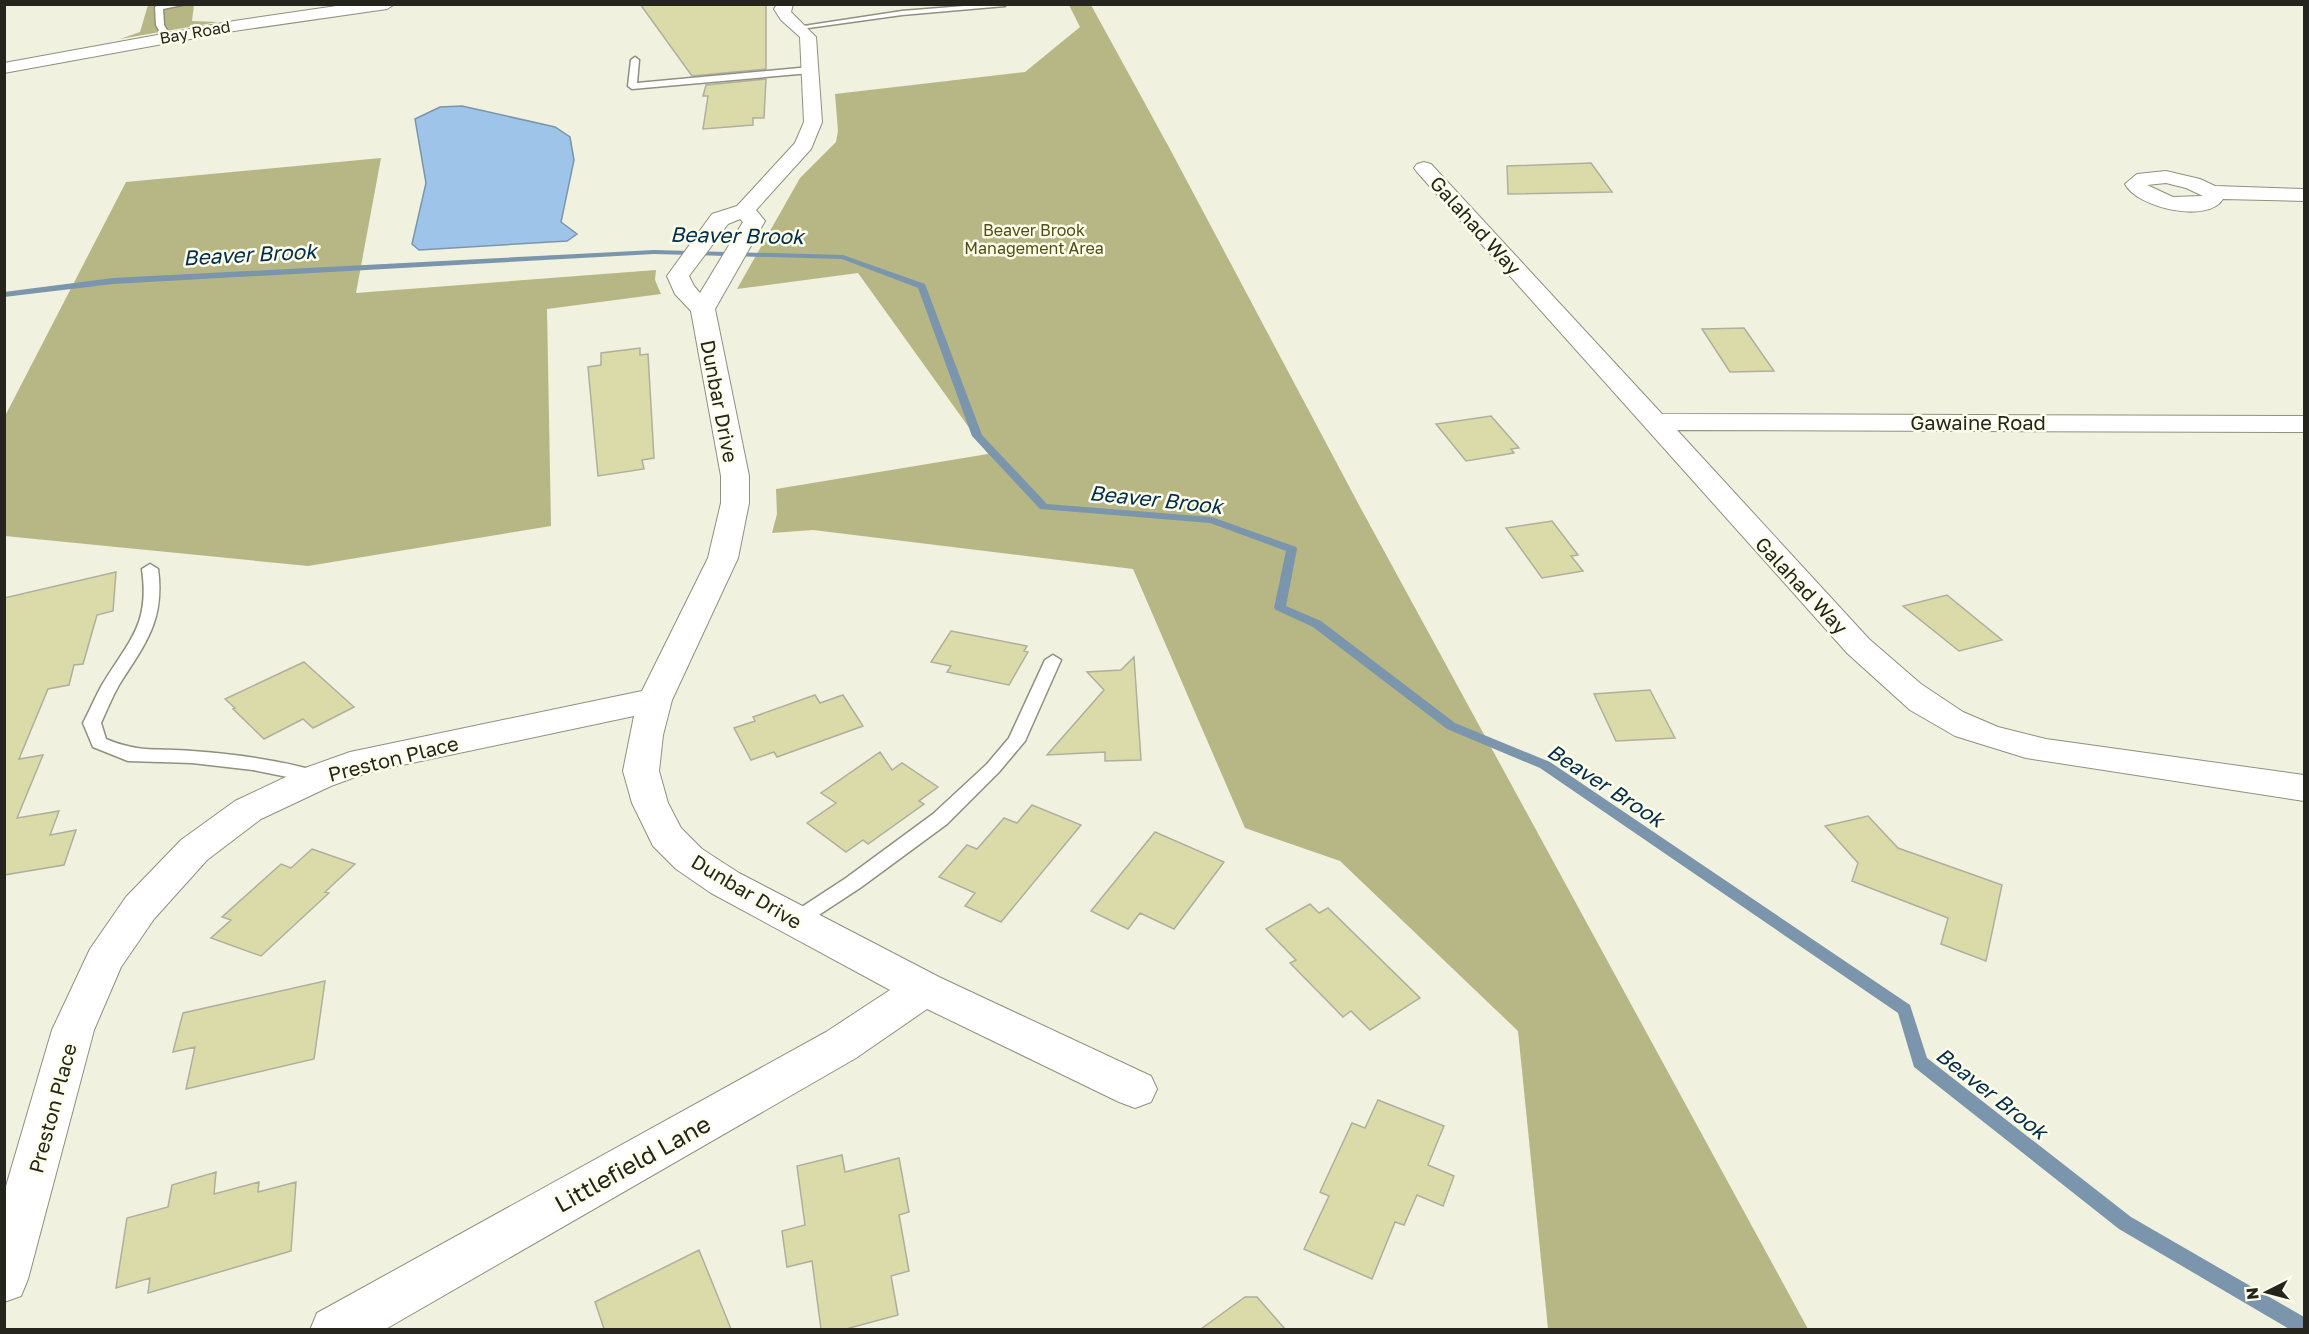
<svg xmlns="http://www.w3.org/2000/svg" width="2309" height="1334" font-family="'Golos Text',sans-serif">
	<rect width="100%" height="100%" fill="#f0f1de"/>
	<path fill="#b7b786" d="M148 5H194L192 21 218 22 120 39 140 32Z
		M1069 5H1091L1171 151 1359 505 1808 1329H1548L1518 1031 1340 861 1245 828 1133 569 813 530 772 533 777 514 776 489 988 454 858 273 737 289 800 178 836 142 838 131 835 94 1025 72 1080 27Z
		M381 158 356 293 656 270 655 280 661 294 547 309 551 526 308 566 5 536V416L126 182Z"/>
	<path fill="#9ec5e9" stroke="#7a95ac" stroke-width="1.5" d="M462 106 555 127 570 137 574 160 561 222 577 234 567 241 419 250 412 244 426 183 415 119 440 107Z"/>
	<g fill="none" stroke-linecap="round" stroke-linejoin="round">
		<path fill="#7a95ac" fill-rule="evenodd" d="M654 250 843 255 925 284 982 435 1047 504 1212 517 1296 547 1297 549 1286 606 1321 621 1455 723 1550 762 1910 1005 1927 1058 2131 1217 2304 1317V1330H2291L2119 1229 1914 1067 1898 1013 1540 768 1447 729 1313 627 1276 610 1274 608 1286 551 1210 523 1040 509 972 436 918 288 842 259 654 254 113 284 4 297V292L113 278Z"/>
	</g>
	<path fill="#dadba8" stroke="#afaf9e" stroke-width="1.5" d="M640 4H766V69L692 76Z
		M766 79 764 118H753V125L703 129 708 96H703L706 85Z
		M1591 163 1612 192 1508 194 1507 166Z
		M1744 328 1774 371 1730 372 1702 329Z
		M640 348V355L648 354 654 458 642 460 644 469 598 476 588 367 601 365V353Z
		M1491 416 1519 448 1511 449 1514 453 1466 461 1436 424Z
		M1552 521 1578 555 1571 556 1583 571 1542 578 1506 528Z
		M116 572 113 611 97 615 83 664 74 665 69 685 48 689 19 759 43 755 17 818 59 811 50 835 76 830 64 865 4 875V598Z
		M1947 595 2002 640 1959 651 1903 606Z
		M951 631 1027 646 1024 651 1028 652 1009 685 947 672 951 666 931 662Z
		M1134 657 1141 760 1105 761V752L1047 755 1104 690 1087 672 1121 670Z
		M304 662 354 707 313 728 303 719 264 739 233 709 235 708 225 699Z
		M1650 690 1675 738 1616 741 1594 694Z
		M815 695 820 703 843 695 863 726 777 757 774 752 751 760 734 728 755 721 753 717Z
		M880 752 892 770 902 763 938 787 919 801 924 804 868 844 863 840 846 852 807 823 836 803 821 793Z
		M1032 805 1081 825 1001 922 965 906 975 893 939 877 967 845 977 849 1004 818 1017 823Z
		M1868 816 1898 848 2002 885 1986 961 1941 944 1948 918 1852 881 1858 863 1825 826Z
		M1155 832 1224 862 1174 929 1140 913 1128 929 1091 911Z
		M312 849 355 864 325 892 329 893 261 956 211 938 231 920 222 917 281 864 291 868Z
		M1310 904 1319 913 1328 908 1420 998 1370 1030 1351 1011 1343 1017 1290 963 1296 960 1266 929Z
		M325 981 314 1059 186 1089 195 1047 173 1052 183 1013Z
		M1378 1100 1444 1126 1428 1165 1454 1176 1443 1206 1417 1195 1404 1225 1395 1222 1372 1279 1304 1249 1329 1196 1320 1192 1352 1123 1365 1128Z
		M842 1155 845 1172 899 1158 909 1212 899 1215 909 1271 891 1276 898 1315 846 1329H821L812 1261 787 1267 782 1231 805 1225 797 1166Z
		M216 1172 214 1194 259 1182 258 1192 296 1182 291 1251 148 1293 150 1278 116 1288 127 1218 168 1207 172 1185Z
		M699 1250 731 1329H604L595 1302Z
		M1245 1297H1257L1285 1329H1201Z"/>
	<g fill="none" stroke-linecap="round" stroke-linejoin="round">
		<defs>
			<path id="lane" d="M187 4 163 9 164 25 171 37 164 39 156 25 155 7 160 4Z
				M989 4 1005 6 902 15 801 29 797 27 902 11Z
				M635 57 639 60 637 83 810 67 814 70 810 73 632 89 628 86 631 60Z
				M150 564 158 569C165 621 145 644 119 685 112 697 107 710 101 723L106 739C139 753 158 748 192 751 235 754 281 760 323 773L326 777 323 781 317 783 253 770 192 763 128 761 93 747 83 723C90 710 95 697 102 685 129 640 150 625 142 569Z
				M1053 655 1061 660 1025 741 999 772 947 824 860 888 802 926 795 929 788 926 785 921 788 916 846 878 933 814 987 764 1009 738 1045 660Z"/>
			<path id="street" d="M777 4H793L791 12 816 37 822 122 811 149 756 210 765 221 715 309 749 476V503L738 558 672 700 663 735 659 771 668 803 681 828 702 849 739 873 939 977 1151 1076 1157 1089 1151 1102 1135 1108 1119 1102 927 1009 856 1058 384 1330H310L317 1313 826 1032 890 990 711 893 676 869 653 846 632 803 623 771 634 716 369 772 331 786 261 819 207 860 154 919 121 967 94 1030 28 1279 21 1296 4 1302V1193L52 1030 90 949 126 897 181 840 235 801 305 768 350 752 642 691 708 558 721 503V476L691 311 675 294 667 276 712 214 737 206 795 143 804 122 800 37 781 20 774 9ZM740 219 743 222 700 293 694 286 689 276 728 224Z
				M1424 162 1431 164 1662 414 2304 416V432L1677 430 1869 639 1921 684 1963 712 1998 727 2046 739 2304 775V801L2026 758 1955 736 1910 710 1847 653 1417 172 1414 168 1417 164Z
				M2166 171 2200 179 2215 186 2304 189V201L2223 199C2208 224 2137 208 2125 184L2137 174ZM2166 183 2186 188 2203 196 2173 197 2147 185Z"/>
			<path id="secondary" d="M350 4H395L387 9 234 31 4 73V63L234 21Z"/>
		</defs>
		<use href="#lane" stroke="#90907f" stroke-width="3"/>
		<use href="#street" stroke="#90907f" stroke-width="2"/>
		<use href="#secondary" stroke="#90907f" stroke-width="2"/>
		<use href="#lane" fill="#fff" fill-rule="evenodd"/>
		<use href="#street" fill="#fff" fill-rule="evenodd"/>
		<use href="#secondary" fill="#fff" fill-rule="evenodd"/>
	</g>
	<g text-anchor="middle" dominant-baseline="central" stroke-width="5" stroke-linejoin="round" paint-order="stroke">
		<g font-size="16" fill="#25251e" stroke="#fefeeb">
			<text transform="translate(195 32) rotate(-10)">Bay Road</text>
		</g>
		<g font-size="16" fill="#4f4e14" stroke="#fefeeb">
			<text x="1034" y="230">Beaver Brook<tspan x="1034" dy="18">Management Area</tspan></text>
		</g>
		<g font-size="20" fill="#25251e" stroke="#fefeeb">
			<text transform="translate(1476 225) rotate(48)">Galahad Way</text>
			<text transform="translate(720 401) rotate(79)">Dunbar Drive</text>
			<text x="1978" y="422">Gawaine Road</text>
			<text transform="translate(1802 585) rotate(47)">Galahad Way</text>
			<text transform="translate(393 758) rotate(-14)">Preston Place</text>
			<text transform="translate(747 891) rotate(31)">Dunbar Drive</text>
			<text transform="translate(52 1108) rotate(-75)">Preston Place</text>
		</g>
		<g font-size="21" font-style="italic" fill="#002c4e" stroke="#fefeeb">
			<text transform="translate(737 235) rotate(1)">Beaver Brook</text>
			<text transform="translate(250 254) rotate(-3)">Beaver Brook</text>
			<text transform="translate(1156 499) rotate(6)">Beaver Brook</text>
			<text transform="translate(1606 785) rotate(33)">Beaver Brook</text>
			<text transform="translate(1992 1093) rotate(38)">Beaver Brook</text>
		</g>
		<g font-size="24" fill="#25251e" stroke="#fefeeb">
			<text transform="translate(632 1163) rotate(-29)">Littlefield Lane</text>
		</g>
	</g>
	<rect width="2309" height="1334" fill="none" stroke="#25251e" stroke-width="12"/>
	<g transform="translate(2267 1292) rotate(264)" stroke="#fefeeb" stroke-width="4.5" paint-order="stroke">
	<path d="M0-4.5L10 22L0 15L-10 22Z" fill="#25251e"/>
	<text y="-9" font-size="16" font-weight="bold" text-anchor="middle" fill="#25251e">N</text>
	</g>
</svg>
